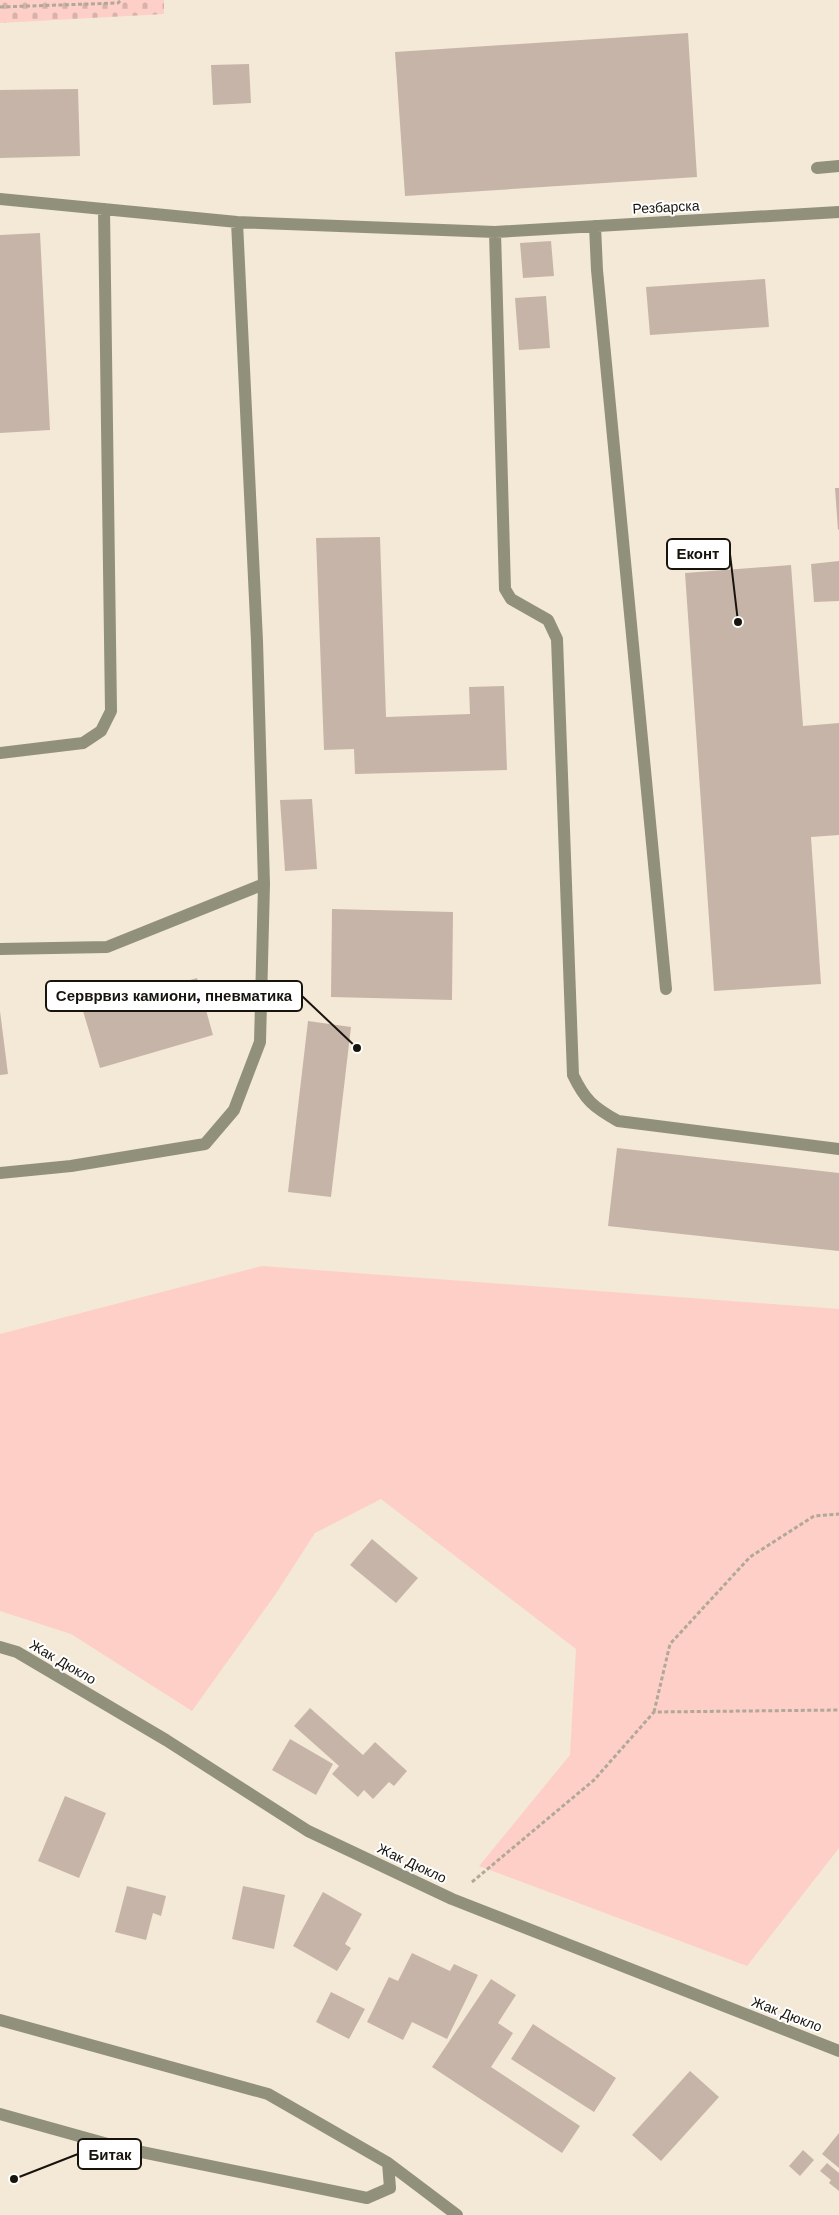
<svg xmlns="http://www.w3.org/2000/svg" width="839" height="2215" font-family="'Work Sans',sans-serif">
	<defs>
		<pattern id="cemetery-stones" width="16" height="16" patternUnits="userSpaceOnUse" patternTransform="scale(1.25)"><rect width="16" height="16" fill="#fdcfc7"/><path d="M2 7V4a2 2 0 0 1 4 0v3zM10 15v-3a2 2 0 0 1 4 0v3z" fill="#d8b1aa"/></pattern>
	</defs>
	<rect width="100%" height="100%" fill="#f4e9d6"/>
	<path fill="#fdcfc7" d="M262 1266 839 1309V1848L747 1966 479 1866 570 1755 576 1649 381 1499 315 1533 275 1595 192 1711 71 1634 0 1611V1334Z"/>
	<path fill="url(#cemetery-stones)" d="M0 0H164V14L0 23Z"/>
	<path fill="#c7b4a8" d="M688 33 697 177 405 196 395 52Z
		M249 64 251 103 213 105 211 65Z
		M78 89 80 156 0 158V90Z
		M40 233 50 430 0 433V235Z
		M551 241 554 276 523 278 520 243Z
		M765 279 769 327 650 335 646 287Z
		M546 296 550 348 519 350 515 298Z
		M835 488H839V529L838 530Z
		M380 537 386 717 470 714 469 687 504 686 507 770 355 774 354 749 324 750 316 538Z
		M839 561V601L814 602 811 564Z
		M791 565 803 726 839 723V835L811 837 821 984 714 991 685 573Z
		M312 799 317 869 285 871 280 800Z
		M332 909 453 912 452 1000 331 997Z
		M197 978 213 1035 100 1068 83 1011Z
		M0 1011 8 1074 0 1075Z
		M308 1021 351 1027 331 1197 288 1192Z
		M617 1148 839 1173V1251L608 1226Z
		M372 1539 418 1578 396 1603 350 1565Z
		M310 1708 363 1755 375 1742 407 1771 394 1786 389 1782 373 1799 364 1790 358 1797 332 1774 339 1766 294 1726Z
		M290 1739 333 1764 316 1795 272 1770Z
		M65 1796 106 1813 79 1878 38 1861Z
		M127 1886 166 1896 161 1916 153 1913 146 1940 115 1932Z
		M243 1886 285 1895 274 1949 232 1939Z
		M323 1892 362 1914 345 1944 351 1948 337 1971 293 1946Z
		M412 1953 450 1971 454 1964 478 1975 447 2039 412 2022 403 2040 367 2022 389 1977 398 1981Z
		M491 1979 516 1995 498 2023 513 2033 491 2067 580 2126 562 2153 432 2067Z
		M331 1992 365 2009 349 2039 316 2022Z
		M533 2024 616 2078 594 2112 511 2059Z
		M690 2071 719 2097 661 2161 632 2135Z
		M839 2133V2168L822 2154Z
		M803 2150 814 2160 800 2176 789 2166Z
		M827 2163 839 2173V2191L829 2183 831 2180 820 2171Z"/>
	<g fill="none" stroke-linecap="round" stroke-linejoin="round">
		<path stroke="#b1a899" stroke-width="3" stroke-dasharray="4 2.5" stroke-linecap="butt" d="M0 7 118 3 121 0
			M654 1712 670 1644 750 1557 814 1516 839 1514
			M472 1882 594 1780 654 1712 839 1710"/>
		<path stroke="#91917b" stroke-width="12" d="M817 168 839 166
			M0 199 237 222 495 232 839 212
			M595 226 597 270 666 989
			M495 232 505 589 511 599 548 620 557 639 573 1075C585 1100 593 1107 618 1121L839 1149
			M0 753 83 743 101 731 111 711 104 209
			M0 949 107 947 264 884
			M0 1173 71 1166 205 1144 234 1110 260 1042 264 884 257 641 237 222
			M0 1647 17 1652 166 1740 308 1831 452 1899 839 2051
			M0 2020 268 2094 388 2163 457 2215
			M0 2114 122 2148 367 2198 390 2188 388 2163"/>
	</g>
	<g text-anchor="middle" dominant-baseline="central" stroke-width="4" stroke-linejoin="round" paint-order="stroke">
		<g font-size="14" fill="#18140d" stroke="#fff">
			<text transform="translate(666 207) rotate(-3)">Резбарска</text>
			<text transform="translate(63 1662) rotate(30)">Жак Дюкло</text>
			<text transform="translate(412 1863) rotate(25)">Жак Дюкло</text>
			<text transform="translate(787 2014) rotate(21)">Жак Дюкло</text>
		</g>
	</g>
	<path fill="none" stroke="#18140d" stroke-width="2" d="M738 622L730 554M357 1048L302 996M14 2179L78 2154"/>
	<g fill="#18140d" stroke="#fff" stroke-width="2">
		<circle cx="738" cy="622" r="5"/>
		<circle cx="357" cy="1048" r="5"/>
		<circle cx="14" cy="2179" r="5"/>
	</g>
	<g fill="#fff" stroke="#18140d" stroke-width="2">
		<rect x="667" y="539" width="63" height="30" rx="5"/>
		<rect x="46" y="981" width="256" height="30" rx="5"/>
		<rect x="78" y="2139" width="63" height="30" rx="5"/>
	</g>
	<g font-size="15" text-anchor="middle" font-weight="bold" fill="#18140d">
		<text x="698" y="559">Еконт</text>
		<text x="174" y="1001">Серврвиз камиони, пневматика</text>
		<text x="110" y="2160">Битак</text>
	</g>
</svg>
